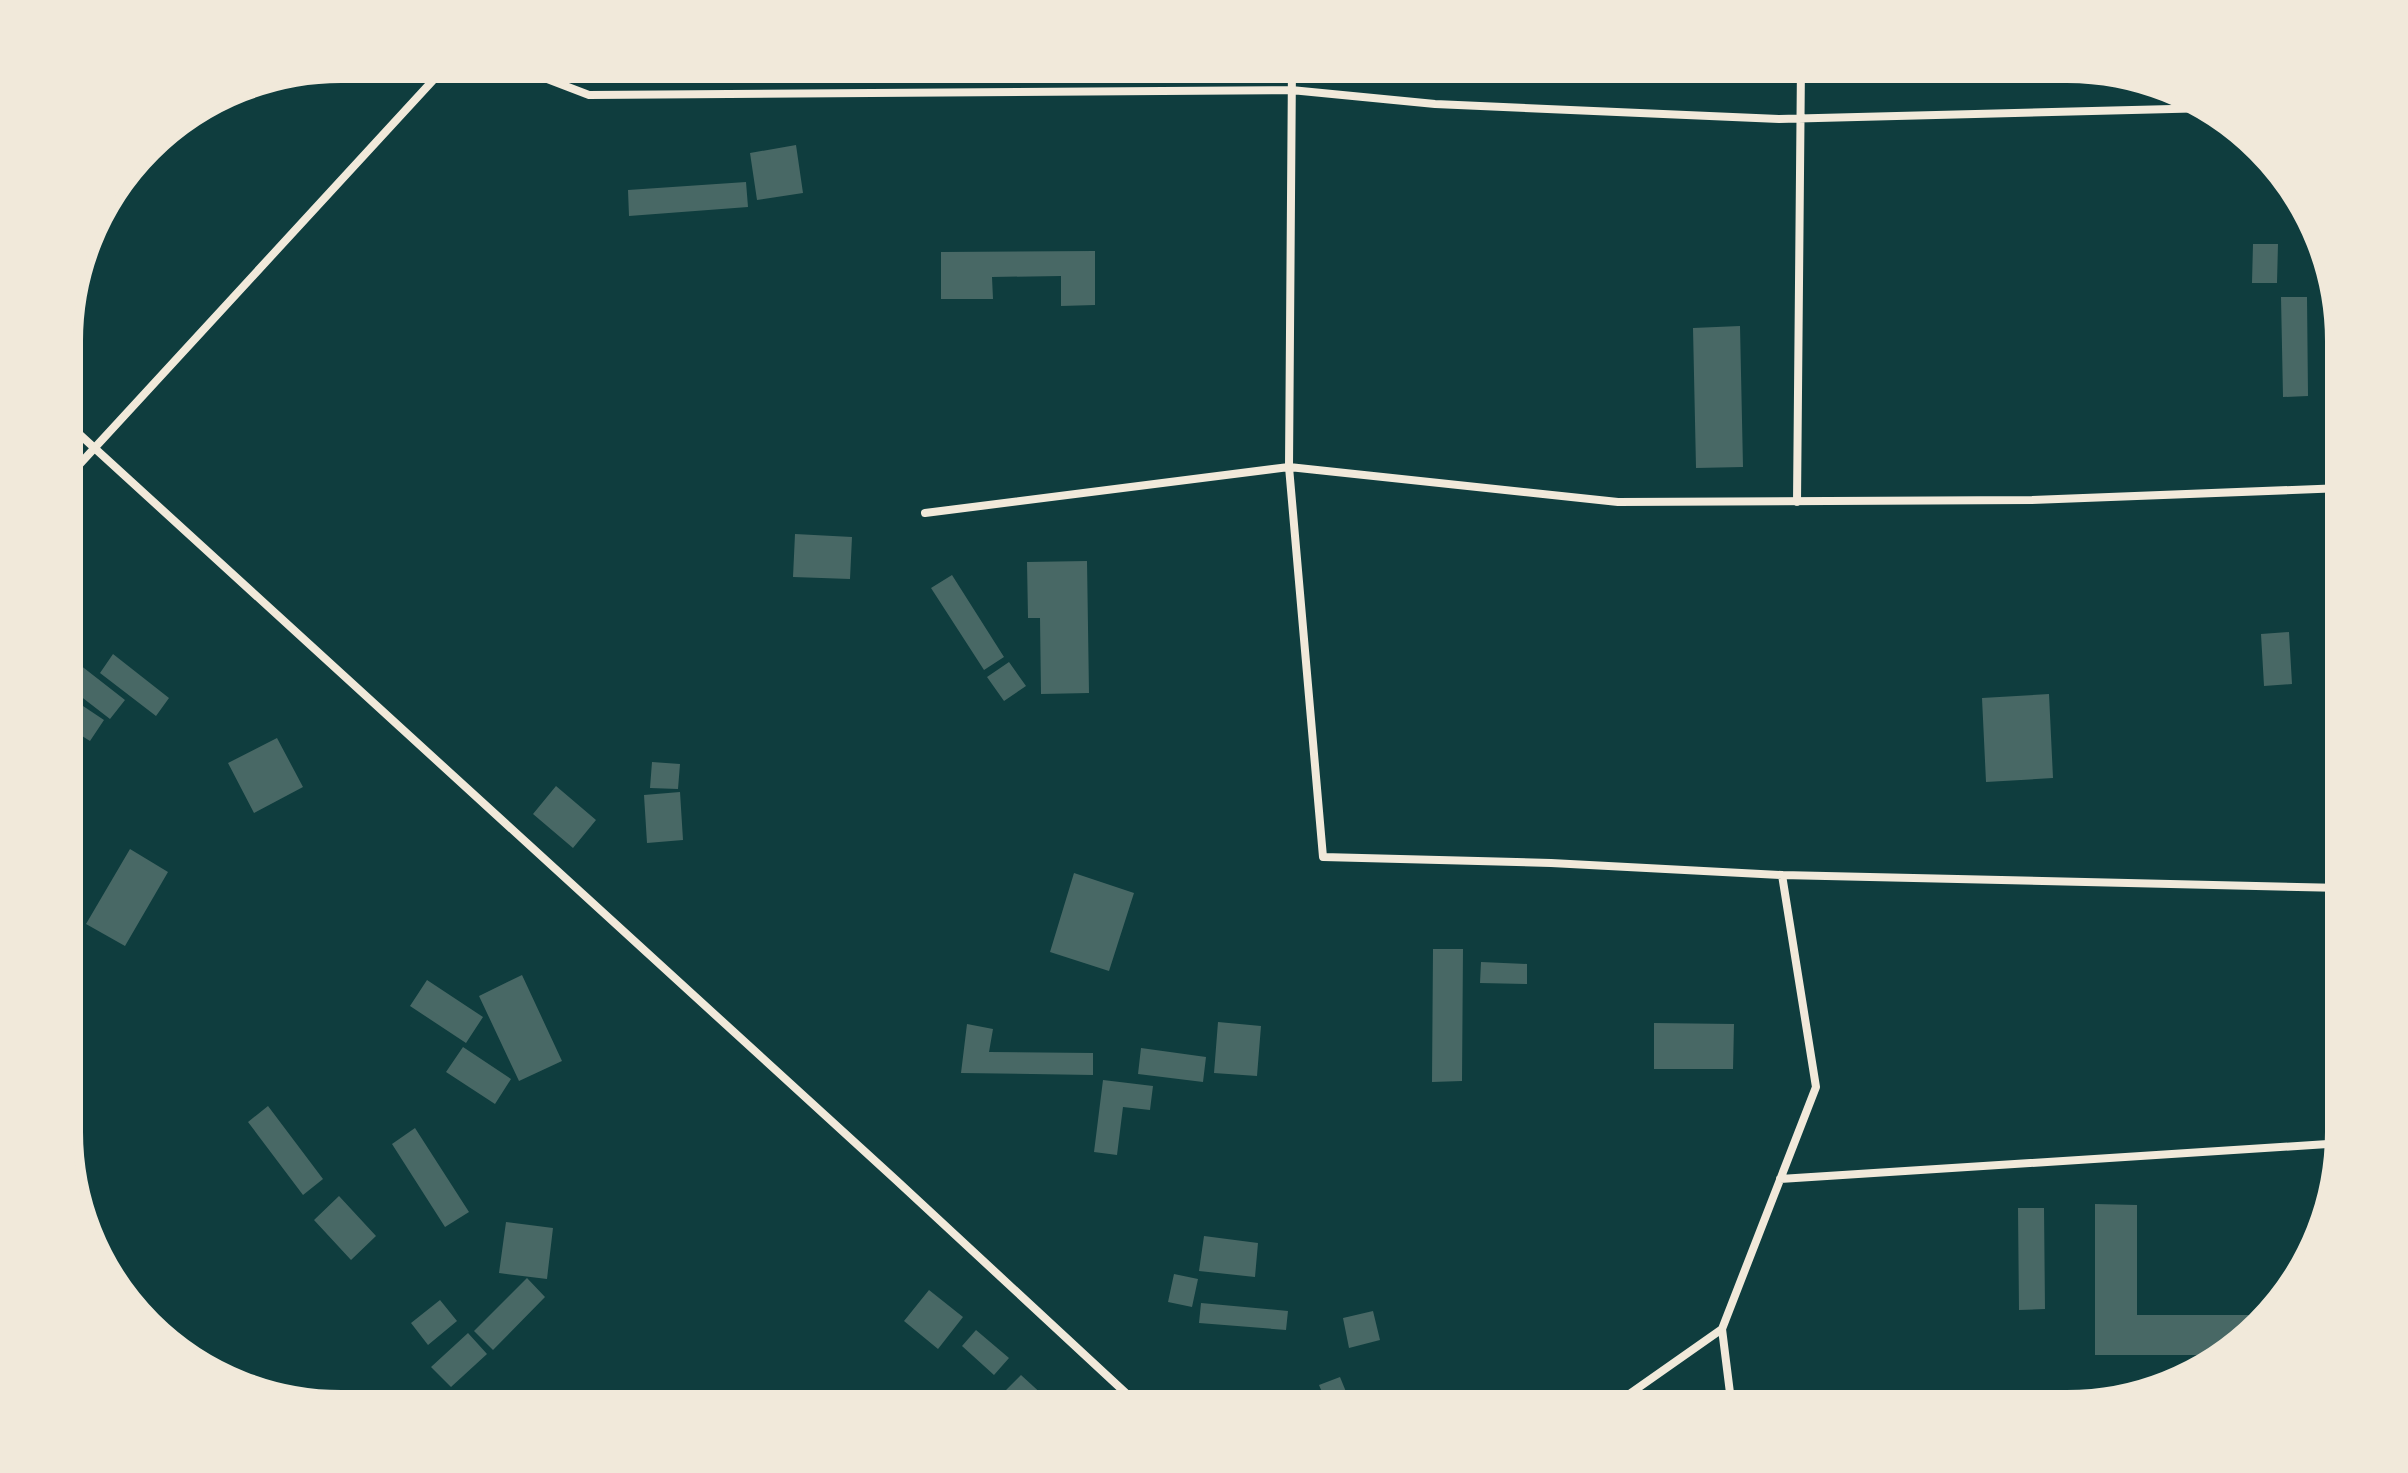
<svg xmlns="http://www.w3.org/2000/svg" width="2408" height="1473" font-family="Commissioner,sans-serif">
	<rect width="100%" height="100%" fill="#0f3d3e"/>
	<path fill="#486865" d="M796 145 803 193 757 200 750 153Z
		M746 182 748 207 629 216 628 190Z
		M2253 244H2278L2277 283H2252Z
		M1095 251V305L1061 306V276L992 277 993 299H941V252Z
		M2281 297H2307L2308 396 2283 397Z
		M1740 326 1743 467 1696 468 1693 328Z
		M795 534 852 537 850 579 793 577Z
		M1087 561 1089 693 1041 694 1040 618H1028L1027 562Z
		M952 575 1004 657 984 670 931 588Z
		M2289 632 2292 684 2264 686 2261 634Z
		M66 654 125 700 110 719 66 685Z
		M113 654 169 698 156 716 100 673Z
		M1009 662 1026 686 1004 701 987 677Z
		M2049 694 2053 778 1986 782 1982 698Z
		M68 696 104 720 90 741 66 726V699Z
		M277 738 303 787 254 813 228 763Z
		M652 762 680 764 678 789 650 788Z
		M556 786 596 820 573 848 533 814Z
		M680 792 683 840 647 843 644 795Z
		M130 849 168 872 125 946 86 924Z
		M1074 873 1134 893 1109 971 1050 952Z
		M1433 949H1463L1462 1081 1432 1082Z
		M1481 962 1527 964V984L1480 983Z
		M522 975 562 1061 519 1081 479 996Z
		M427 980 483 1017 466 1043 410 1006Z
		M1218 1022 1261 1026 1257 1076 1214 1073Z
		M1654 1023 1734 1024 1733 1069H1654Z
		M967 1024 993 1029 989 1052 1093 1053V1075L961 1073Z
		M463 1047 511 1079 495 1104 446 1072Z
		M1141 1048 1206 1057 1203 1082 1138 1074Z
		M1103 1080 1153 1086 1150 1110 1123 1107 1117 1155 1094 1152Z
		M268 1106 323 1179 303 1195 248 1122Z
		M415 1128 469 1212 445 1227 392 1144Z
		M339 1196 376 1236 351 1260 314 1220Z
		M2095 1204 2137 1205V1315H2249V1328L2222 1355H2095Z
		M2018 1208H2044L2045 1309 2019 1310Z
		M506 1222 553 1228 547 1279 499 1273Z
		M1204 1236 1258 1243 1255 1277 1199 1271Z
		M1174 1274 1198 1279 1192 1307 1168 1302Z
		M527 1278 545 1297 493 1350 474 1331Z
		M929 1290 963 1317 938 1349 904 1321Z
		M440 1300 457 1321 428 1345 411 1323Z
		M1201 1303 1288 1311 1286 1330 1199 1323Z
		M1373 1311 1380 1340 1349 1348 1343 1318Z
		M976 1330 1009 1358 994 1375 962 1346Z
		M468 1333 487 1354 451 1387 431 1367Z
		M1021 1375 1045 1397 1034 1409H1025L1005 1391Z
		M1340 1377 1353 1409H1329L1319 1385Z
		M1442 1391 1451 1409H1409Z"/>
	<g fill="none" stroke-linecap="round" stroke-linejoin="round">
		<path stroke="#f1e9da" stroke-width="8" d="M508 64 589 95 1291 90 1435 104 1779 119 2212 108
			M1292 64 1289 467 1323 857 1551 863 1782 875 2343 888
			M66 422 896 1180 1143 1409
			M66 479 448 64
			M1797 502 1801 64
			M925 513 1289 467 1618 502 2032 500 2343 488
			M1780 1179 2343 1143
			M1617 1409 1618 1402 1722 1329
			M1732 1409 1722 1329 1816 1087 1782 875"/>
	</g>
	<path d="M0 0H2408V1473H0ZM341 78H2067A263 263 0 0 1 2330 341V1132A263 263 0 0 1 2067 1395H341A263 263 0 0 1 78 1132V341A263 263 0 0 1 341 78Z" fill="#f1e9da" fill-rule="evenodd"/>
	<path fill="none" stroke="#f1e9da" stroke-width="10" d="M341 78H2067A263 263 0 0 1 2330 341V1132A263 263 0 0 1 2067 1395H341A263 263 0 0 1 78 1132V341A263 263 0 0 1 341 78Z"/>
</svg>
